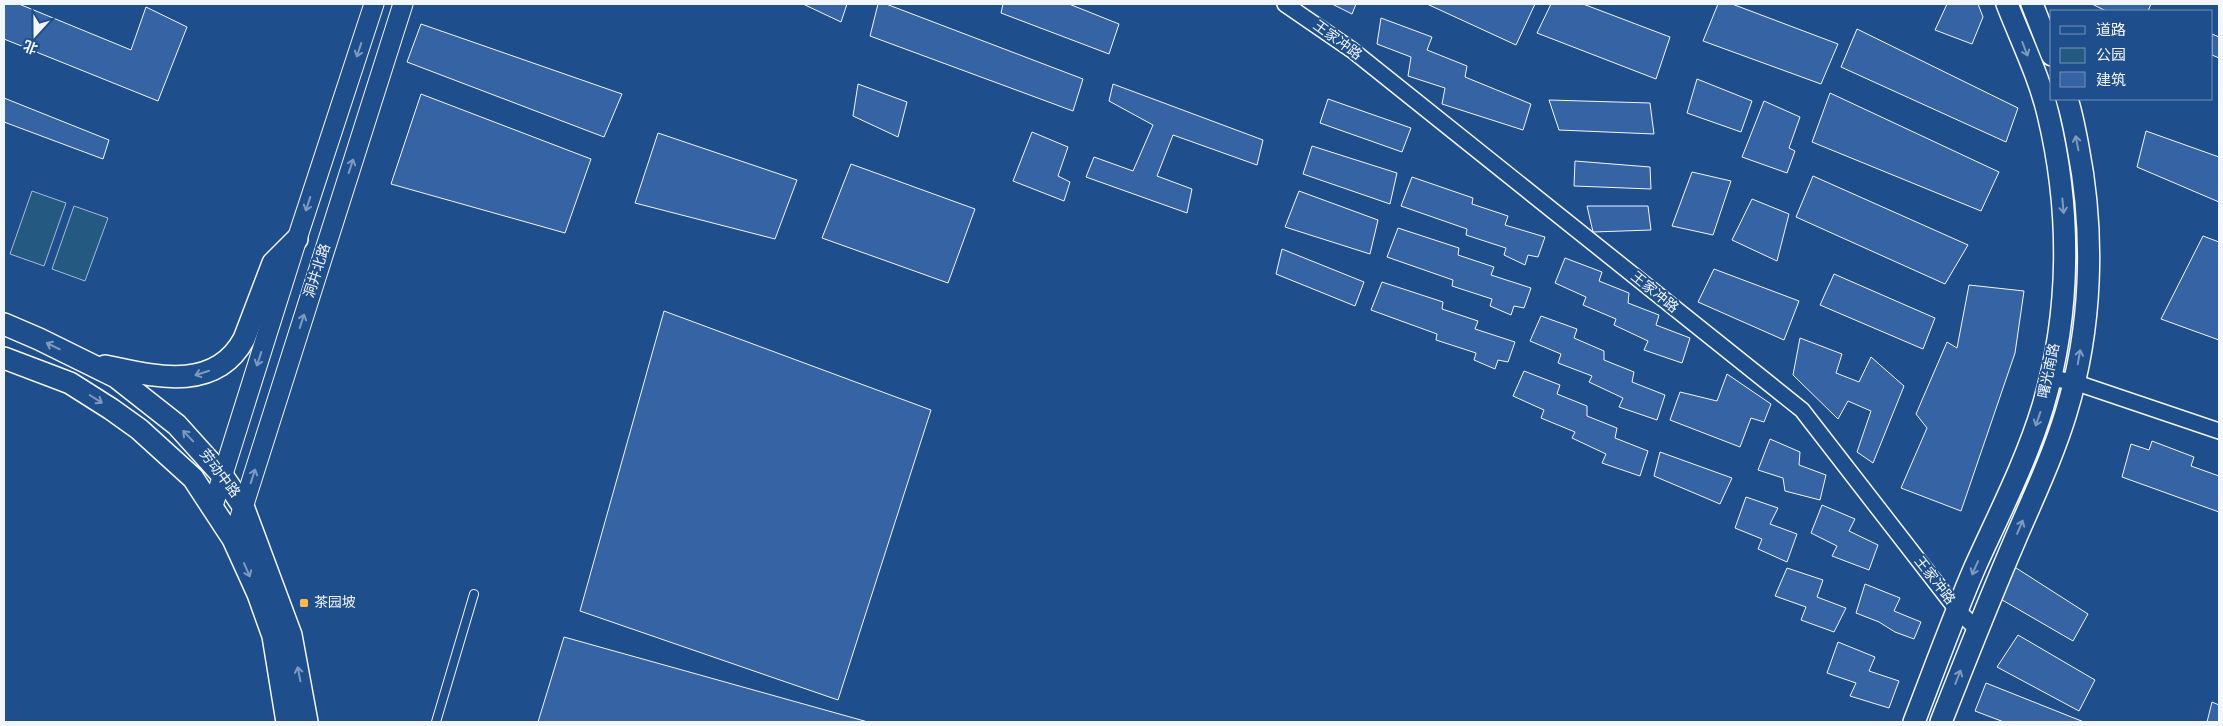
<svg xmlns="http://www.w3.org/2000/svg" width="2223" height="726" font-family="Overpass,'Noto Sans SC',sans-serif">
	<rect width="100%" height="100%" fill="#1f4e8c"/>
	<path fill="#245a82" stroke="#a8bbd7" d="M32 191 66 203 44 266 10 254Z
		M74 206 108 218 85 281 52 269Z"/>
	<path fill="#3563a3" stroke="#f2f6ff" d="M4 4H19L131 50 146 7 187 27 158 101 4 39Z
		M803 4H847L841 22Z
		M878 4H886L1083 79 1073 111 870 36Z
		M1003 4H1069L1119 24 1109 54 1001 13Z
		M1332 4H1356L1352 14Z
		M1427 4H1535L1516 45Z
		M1551 4H1583L1670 37 1656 79 1537 33Z
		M1718 4H1732L1838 44 1821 84 1703 41Z
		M1947 4H1978L1983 17 1972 44 1935 30Z
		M2092 4H2151L2148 11H2106Z
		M1381 18 1432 37 1427 50 1467 66 1465 77 1531 104 1523 130 1442 104 1445 88 1408 76 1411 57 1377 44Z
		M421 24 622 94 604 137 407 62Z
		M1857 29 2018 108 2006 142 1841 67Z
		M2212 34 2219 37V58L2212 55Z
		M1697 79 1752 101 1741 132 1687 113Z
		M858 84 907 102 898 137 853 116Z
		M1113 84 1263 140 1257 165 1173 135 1157 176 1192 189 1187 213 1086 177 1094 157 1133 171 1153 125 1109 101Z
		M1830 93 1999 172 1981 211 1812 142Z
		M421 94 591 159 565 233 391 184Z
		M4 98 109 140 103 159 4 122Z
		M1328 99 1411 128 1402 152 1320 123Z
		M1549 100 1650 103 1654 134 1559 130Z
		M1764 101 1800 117 1789 148 1795 151 1787 173 1742 157Z
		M2146 131 2219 157V202L2137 167Z
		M1032 132 1068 147 1058 176 1070 182 1064 201 1013 181Z
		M658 133 797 180 775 239 635 203Z
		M1312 146 1397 173 1390 204 1303 174Z
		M1575 161 1650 167 1651 189 1574 186Z
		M851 164 975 209 948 283 822 238Z
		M1692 172 1731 181 1713 235 1672 226Z
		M1813 176 1968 245 1945 284 1796 217Z
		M1412 177 1473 198 1472 204 1508 216 1505 225 1545 237 1538 257 1528 255 1525 265 1504 255 1506 248 1466 235 1467 229 1401 206Z
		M1299 191 1378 220 1370 254 1285 227Z
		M1752 199 1789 214 1777 261 1732 240Z
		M1587 206H1648L1651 230 1593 232Z
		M1398 228 1459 248 1458 255 1494 267 1491 275 1531 288 1524 308 1514 306 1511 315 1490 306 1492 299 1452 286 1453 280 1387 257Z
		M2203 236 2219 242V340L2161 319Z
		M1282 249 1364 282 1355 306 1276 274Z
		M1565 258 1602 272 1599 281 1629 293 1628 303 1659 315 1656 325 1690 338 1682 363 1644 350 1648 341 1614 325 1616 319 1583 305 1586 297 1555 283Z
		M1714 269 1799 301 1784 340 1698 302Z
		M1834 274 1935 318 1923 349 1820 305Z
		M1382 282 1443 302 1442 309 1478 321 1475 329 1515 342 1508 362 1498 360 1495 369 1474 360 1476 353 1436 340 1437 334 1371 310Z
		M1969 285 2024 291 2015 353 1961 511 1901 488 1927 428 1916 414 1947 342 1957 348Z
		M664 311 931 410 838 700 580 611Z
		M1541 316 1577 329 1574 338 1604 351V360L1634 372 1632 382 1665 395 1657 420 1619 407 1623 398 1589 382 1592 376 1558 363 1561 354 1530 341Z
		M1800 338 1842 354 1836 373 1859 382 1871 357 1904 386 1873 463 1857 452 1871 411 1848 401 1838 419 1793 375Z
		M1524 371 1560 385 1557 394 1587 406V416L1617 428 1615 438 1648 451 1640 476 1602 463 1606 454 1572 438 1575 432 1541 418 1544 410 1513 396Z
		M1727 374 1771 404 1764 422 1751 418 1740 447 1670 420 1680 392 1717 401Z
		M1770 439 1800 452 1799 465 1826 475 1820 500 1785 491 1783 478 1758 470Z
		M2152 441 2194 457 2191 466 2219 476V512L2122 477 2131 444 2149 450Z
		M1660 452 1732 478 1720 504 1654 476Z
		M1746 497 1778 508 1770 524 1797 534 1787 562 1758 549 1762 539 1735 528Z
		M1822 505 1855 519 1849 531 1878 545 1869 570 1832 556 1837 546 1811 533Z
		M2013 566 2088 614 2073 641 1997 597Z
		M1787 568 1823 580 1817 597 1846 608 1834 632 1801 620 1806 607 1775 596Z
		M1865 584 1900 598 1894 611 1921 622 1914 639 1895 632 1879 622 1856 613Z
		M2018 635 2095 680 2079 711 1997 667Z
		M564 637 868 722H538Z
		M1838 642 1875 657 1869 671 1899 681 1889 708 1850 696 1856 683 1827 673Z
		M1986 683 2084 722H2004L1975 711Z
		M2212 702 2219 705V722H2207Z"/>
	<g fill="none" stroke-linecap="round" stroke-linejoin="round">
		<defs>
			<path id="service" d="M436 722 474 594"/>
			<path id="minor" d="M1285 4 1352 50 1802 410 1957 610 1977 629
				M2050 378 2074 382 2219 431"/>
			<path id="tertiary" d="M213 506 297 239 374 4
				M233 539 403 4"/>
			<path id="secondary" d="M2032 4 2052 55
				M4 324 39 339 116 377 177 425 222 475 243 506 291 635 307 722
				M4 358 70 383 111 409 139 429 193 478 233 539 258 594 273 636 287 722
				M105 366C153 376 215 393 244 339L273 263 297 239
				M1914 722C1934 670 1953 618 1975 567 1999 514 2026 462 2043 406 2071 312 2071 209 2048 114 2039 76 2021 40 2007 4
				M1941 722C1965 661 1989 600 2015 540 2033 498 2053 456 2066 413 2092 328 2095 234 2078 147 2075 131 2072 114 2067 99"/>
		</defs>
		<use href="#service" stroke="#f2f6ff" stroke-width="10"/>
		<use href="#minor" stroke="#f2f6ff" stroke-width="18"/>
		<use href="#tertiary" stroke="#f2f6ff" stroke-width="21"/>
		<use href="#secondary" stroke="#f2f6ff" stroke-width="24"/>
		<use href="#service" stroke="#1f4e8c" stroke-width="8"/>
		<use href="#minor" stroke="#1f4e8c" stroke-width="15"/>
		<use href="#tertiary" stroke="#1f4e8c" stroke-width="19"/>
		<use href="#secondary" stroke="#1f4e8c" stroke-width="21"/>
	</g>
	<defs><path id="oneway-shaft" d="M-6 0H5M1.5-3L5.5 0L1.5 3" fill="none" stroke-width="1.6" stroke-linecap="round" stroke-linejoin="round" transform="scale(1.25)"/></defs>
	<g stroke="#7e9ac0">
		<use href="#oneway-shaft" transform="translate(2025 49) rotate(69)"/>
		<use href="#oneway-shaft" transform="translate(359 50) rotate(108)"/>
		<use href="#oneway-shaft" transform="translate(2077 143) rotate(-101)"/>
		<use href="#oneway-shaft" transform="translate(351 166) rotate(-72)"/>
		<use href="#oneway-shaft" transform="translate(308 204) rotate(108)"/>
		<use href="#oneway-shaft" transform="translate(2063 206) rotate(85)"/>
		<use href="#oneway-shaft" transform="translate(302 321) rotate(-72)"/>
		<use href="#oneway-shaft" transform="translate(53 346) rotate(-154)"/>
		<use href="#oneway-shaft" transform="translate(2079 357) rotate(-80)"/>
		<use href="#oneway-shaft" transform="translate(259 359) rotate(108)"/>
		<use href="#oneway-shaft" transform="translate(202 373) rotate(162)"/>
		<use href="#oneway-shaft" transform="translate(96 399) rotate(32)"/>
		<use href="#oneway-shaft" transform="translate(2038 419) rotate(109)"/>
		<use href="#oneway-shaft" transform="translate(188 436) rotate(-134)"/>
		<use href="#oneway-shaft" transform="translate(253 476) rotate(-72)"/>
		<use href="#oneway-shaft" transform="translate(2020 527) rotate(-67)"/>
		<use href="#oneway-shaft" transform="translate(1975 568) rotate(114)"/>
		<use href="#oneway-shaft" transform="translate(247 570) rotate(66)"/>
		<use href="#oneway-shaft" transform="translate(299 674) rotate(-101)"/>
		<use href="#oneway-shaft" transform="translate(1958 677) rotate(-69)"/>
	</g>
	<rect fill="#ffb74d" stroke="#1f4e8c" stroke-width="2" x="299" y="598" width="10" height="10" rx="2.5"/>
	<g text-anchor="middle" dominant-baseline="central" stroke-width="4" stroke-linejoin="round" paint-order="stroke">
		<g font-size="14" fill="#f2f6ff" stroke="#1f4e8c">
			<text transform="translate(1337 41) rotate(36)">王家冲路</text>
			<text transform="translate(318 271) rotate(-72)">洞井北路</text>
			<text transform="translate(1654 293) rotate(39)">王家冲路</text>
			<text transform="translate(2050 371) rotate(-78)">曙光南路</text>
			<text transform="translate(219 474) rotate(53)">劳动中路</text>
			<text transform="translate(1934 581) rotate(52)">王家冲路</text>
		</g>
		<g font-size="14" fill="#f2f6ff" stroke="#1f4e8c" text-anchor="start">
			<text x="314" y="603">茶园坡</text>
		</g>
	</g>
	<rect width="2223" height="726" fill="none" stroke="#f2f6ff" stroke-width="10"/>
	<rect x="2050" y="10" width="162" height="90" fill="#1f4e8c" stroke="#7391ba"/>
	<rect x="2060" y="26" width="25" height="8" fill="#1f4e8c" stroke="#7391ba"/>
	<text x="2096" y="35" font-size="15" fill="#f2f6ff">道路</text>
	<rect x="2060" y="48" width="25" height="15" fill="#245a82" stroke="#7391ba"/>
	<text x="2096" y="60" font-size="15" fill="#f2f6ff">公园</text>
	<rect x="2060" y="72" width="25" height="15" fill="#3563a3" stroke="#7391ba"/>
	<text x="2096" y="85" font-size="15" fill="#f2f6ff">建筑</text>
	<g transform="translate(35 35) rotate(201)" stroke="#1f4e8c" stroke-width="4" paint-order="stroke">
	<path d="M0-4L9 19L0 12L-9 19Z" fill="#f2f6ff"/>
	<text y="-8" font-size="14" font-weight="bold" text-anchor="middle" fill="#f2f6ff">北</text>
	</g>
</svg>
